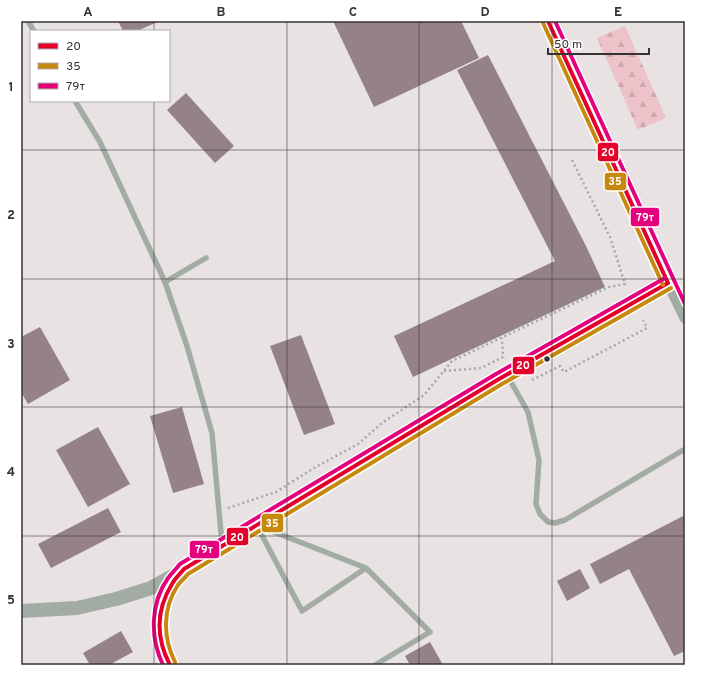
<svg xmlns="http://www.w3.org/2000/svg" width="706" height="686" font-family="Overpass,sans-serif">
	<defs>
		<pattern id="forest-firs" width="22" height="20" patternUnits="userSpaceOnUse"><rect width="22" height="20" fill="#eec2c9"/><path d="M5 1l3.5 6h-7zM16 11l3.5 6h-7z" fill="#cda7ad"/></pattern>
	</defs>
	<rect width="100%" height="100%" fill="#e8e2e3"/>
	<path fill="url(#forest-firs)" d="M625 26 666 118 638 130 597 38Z"/>
	<path fill="#948287" d="M118 21H160L137 31H123Z
		M333 21H461L479 58 374 107Z
		M488 55 586 246 605 287 413 377 394 336 555 261 457 70Z
		M186 93 234 146 215 163 167 110Z
		M40 327 70 380 28 404 21 392V337Z
		M301 335 335 424 304 435 270 346Z
		M182 407 204 484 173 493 150 416Z
		M98 427 130 484 88 507 56 450Z
		M108 508 121 532 51 568 38 544Z
		M685 515V651L674 656 629 569 600 584 590 564Z
		M580 569 590 588 567 601 557 581Z
		M121 631 133 652 109 665H90L83 653Z
		M430 642 443 665H410L405 656Z"/>
	<g fill="none" stroke-linecap="round" stroke-linejoin="round">
		<path stroke="#a3aaa4" stroke-width="2.5" stroke-dasharray="2 3" stroke-linecap="butt" d="M444 371 481 368 503 357 502 338
			M532 380 560 366 564 372 647 328 643 320
			M228 508 276 492 314 468 358 444 382 423 424 395 452 361 609 287 625 284 610 237 572 160"/>
		<path stroke="#a2aca5" stroke-width="5.5" d="M28 21 34 31
			M75 101 100 142 165 282 187 346 212 433 222 544
			M165 282 206 258
			M507 375 528 412 539 460 536 504 540 514 548 522 555 523 565 520 685 449
			M257 526 302 611 366 568 430 632 375 665
			M259 526 366 568"/>
		<path stroke="#a2aca5" stroke-width="11" d="M668 283 685 318"/>
		<path stroke="#a2aca5" stroke-width="14" d="M21 611 77 608 116 599 151 588 182 571"/>
		<path stroke="#9faaa2" stroke-width="16" d="M170 665C156 641 156 611 170 587 173 580 179 575 184 569L499 379 668 283 548 21"/>
		<defs>
			<path id="bus-1" d="M548 21 668 283
				M170 665C156 638 156 610 172 584 175 578 180 574 184 569L499 379 668 283"/>
			<path id="bus-2" d="M543 23 663 285
				M175 662C163 638 162 609 178 585 181 581 185 578 188 574L502 384 671 288"/>
			<path id="bus-3" d="M555 21 685 304
				M163 665C150 638 150 604 168 578 172 573 176 569 180 564L496 374 665 278"/>
		</defs>
		<use href="#bus-1" stroke="#fff" stroke-width="7"/>
		<use href="#bus-2" stroke="#fff" stroke-width="7"/>
		<use href="#bus-3" stroke="#fff" stroke-width="7"/>
		<use href="#bus-1" stroke="#e4002b" stroke-width="4"/>
		<use href="#bus-2" stroke="#c7890d" stroke-width="4"/>
		<use href="#bus-3" stroke="#e5007d" stroke-width="4"/>
	</g>
	<path fill="none" stroke="#373233" stroke-width="1" stroke-opacity="0.55" d="M154 21V31M287 21V665M419 21V665M552 21V665M154 101V665M21 150H685M21 279H685M21 407H685M21 536H685"/>
	<circle fill="#373233" stroke="#fff" stroke-width="1.5" cx="547" cy="359" r="3.5"/>
	<g stroke="#fff" stroke-width="1.5">
		<rect x="597" y="142" width="22" height="20" rx="4" fill="#e4002b"/>
		<rect x="604" y="172" width="23" height="19" rx="4" fill="#c7890d"/>
		<rect x="630" y="207" width="30" height="20" rx="4" fill="#e5007d"/>
		<rect x="512" y="356" width="23" height="19" rx="4" fill="#e4002b"/>
		<rect x="261" y="513" width="23" height="20" rx="4" fill="#c7890d"/>
		<rect x="226" y="527" width="23" height="19" rx="4" fill="#e4002b"/>
		<rect x="189" y="540" width="31" height="19" rx="4" fill="#e5007d"/>
	</g>
	<g font-size="11" text-anchor="middle" font-weight="bold" fill="#fff">
		<text x="608" y="156">20</text>
		<text x="615" y="185">35</text>
		<text x="645" y="221">79т</text>
		<text x="523" y="369">20</text>
		<text x="272" y="527">35</text>
		<text x="237" y="541">20</text>
		<text x="204" y="553">79т</text>
	</g>
	<rect width="706" height="686" fill="none" stroke="#ffffff" stroke-width="44"/>
	<rect x="30" y="30" width="140" height="72" fill="#ffffff" stroke="#afadad"/>
	<rect x="38" y="43" width="20" height="6" fill="#e4002b" stroke="#afadad"/>
	<text x="66" y="50" font-size="12" fill="#373233">20</text>
	<rect x="38" y="63" width="20" height="6" fill="#c7890d" stroke="#afadad"/>
	<text x="66" y="70" font-size="12" fill="#373233">35</text>
	<rect x="38" y="83" width="20" height="6" fill="#e5007d" stroke="#afadad"/>
	<text x="66" y="90" font-size="12" fill="#373233">79т</text>
	<path d="M548 48v6h101v-6" fill="none" stroke="#373233" stroke-width="2"/>
	<text x="554" y="48" font-size="12" fill="#373233" stroke="#ffffff" stroke-width="3" paint-order="stroke">50 m</text>
	<rect x="22" y="22" width="662" height="642" fill="none" stroke="#373233" stroke-width="1.5"/>
	<g font-size="13" text-anchor="middle" font-weight="bold" fill="#373233">
		<text x="88" y="16">A</text>
		<text x="221" y="16">B</text>
		<text x="353" y="16">C</text>
		<text x="485" y="16">D</text>
		<text x="618" y="16">E</text>
		<text x="11" y="91">1</text>
		<text x="11" y="219">2</text>
		<text x="11" y="348">3</text>
		<text x="11" y="476">4</text>
		<text x="11" y="604">5</text>
	</g>
</svg>
